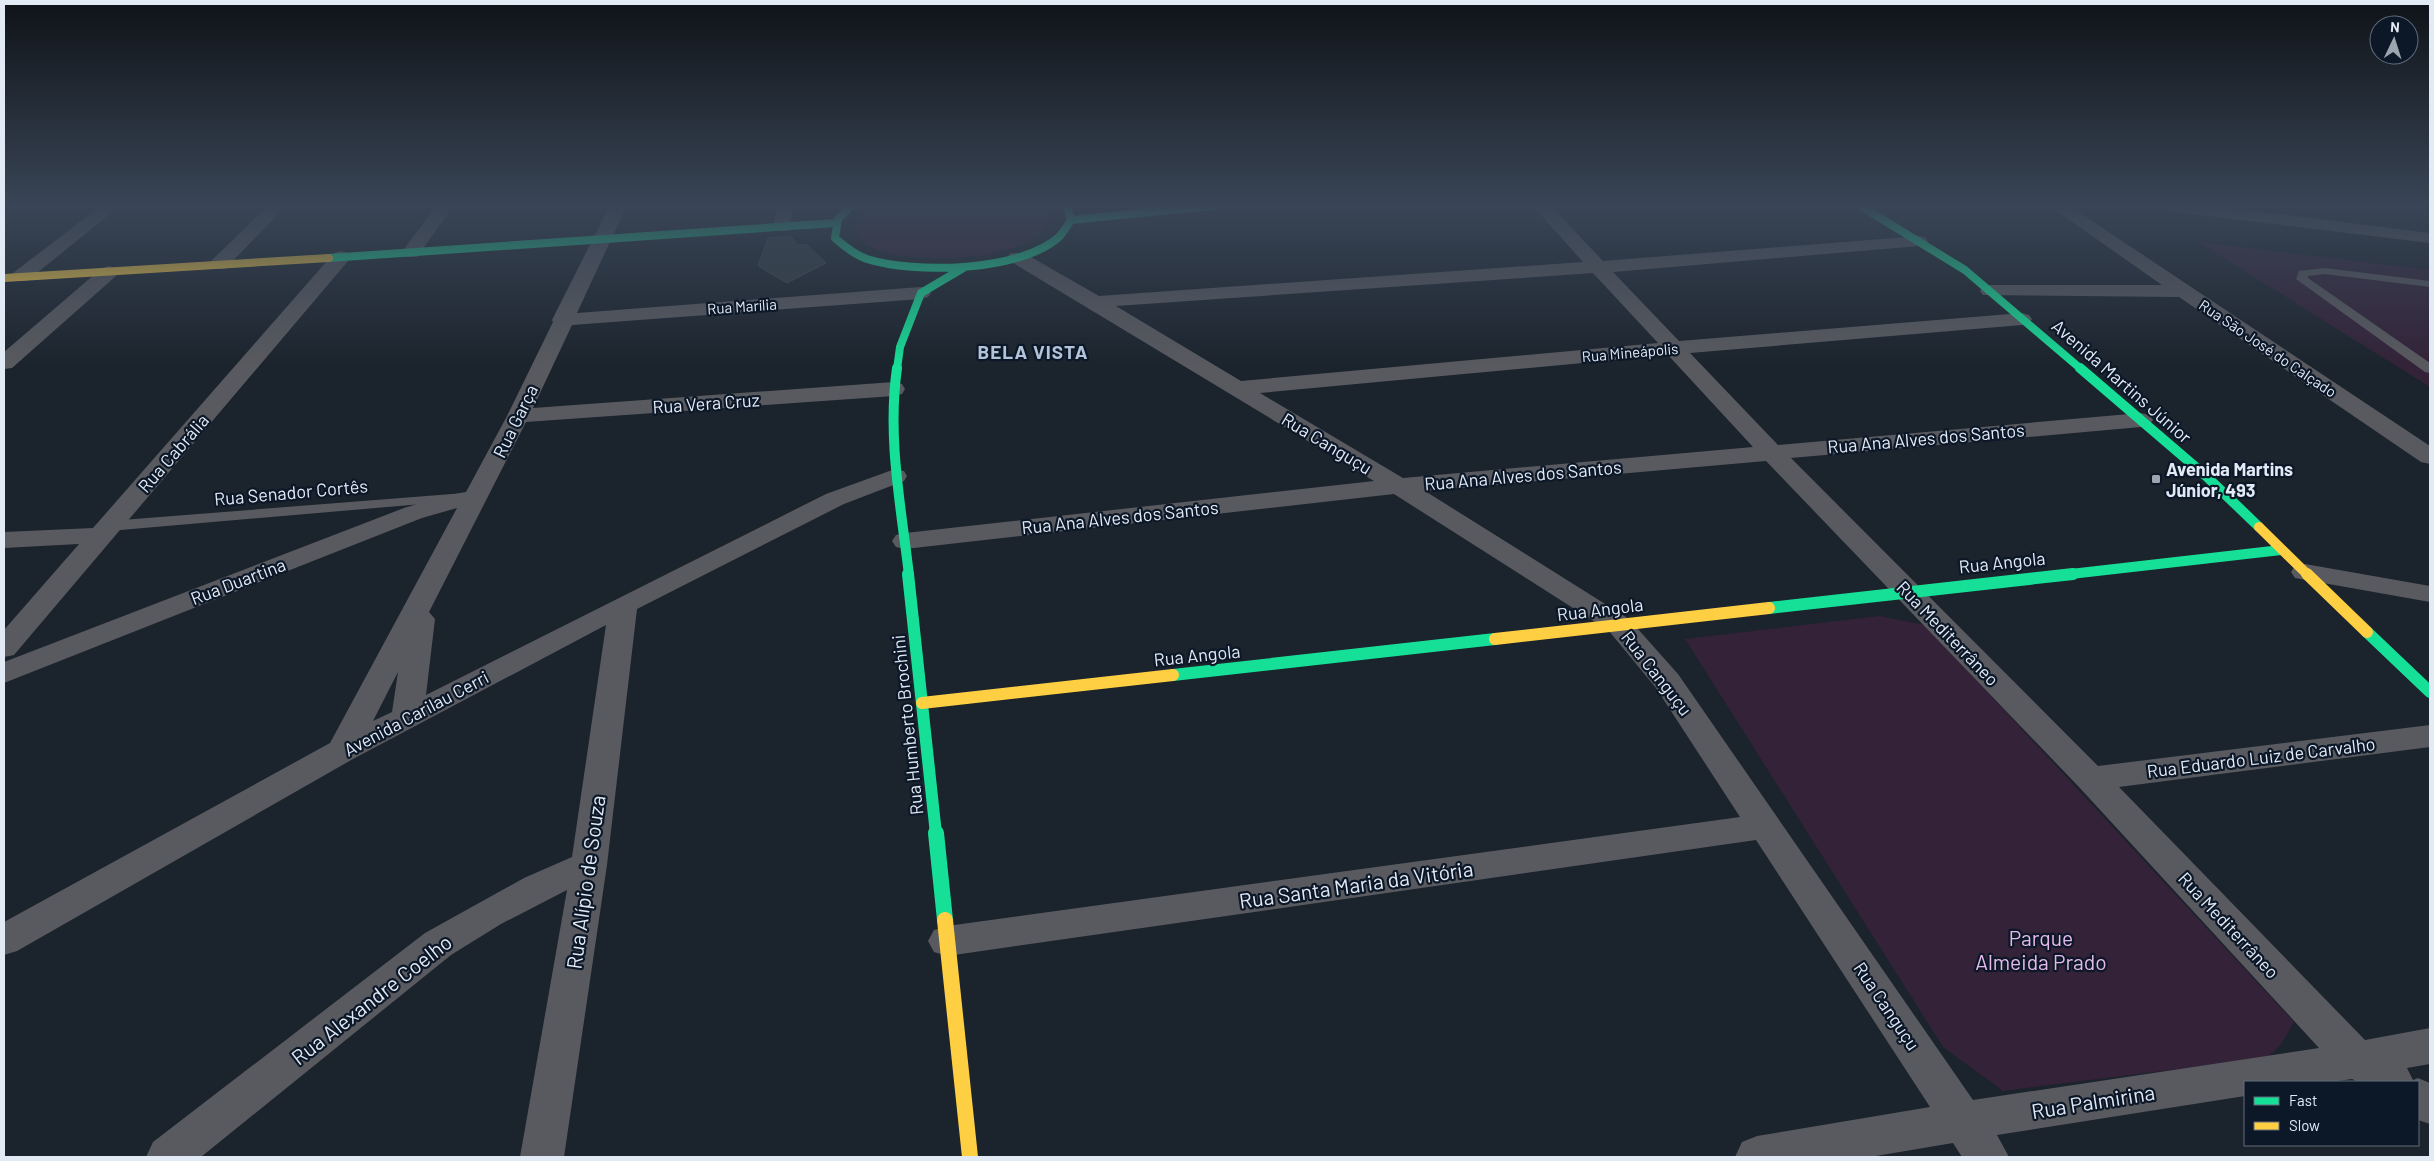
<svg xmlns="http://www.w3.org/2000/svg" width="2434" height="1161" font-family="Barlow,sans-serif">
	<rect width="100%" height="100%" fill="#1b232c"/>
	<path fill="#332238" d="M875 205H1045L1050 214C1049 217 1049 222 1047 225 1028 263 898 267 866 244 862 241 859 236 856 232L857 220Z
		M2198 242 2430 270V387Z
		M1879 616 1925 625 2294 1022 2280 1046 2266 1058 2003 1091 1943 1047 1685 639Z"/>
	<path fill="#333c43" stroke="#414a51" d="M790 236 798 245 806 244 826 263 787 283 758 266 768 238Z"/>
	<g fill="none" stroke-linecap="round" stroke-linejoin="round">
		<path fill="#595a5f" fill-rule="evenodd" d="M2325 268 2430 281V287L2325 274 2308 276V278L2430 363V373L2425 372 2296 279 2299 271Z
			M452 494 457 495 459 498 457 501 109 531 101 526 109 521Z"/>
		<path fill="#595a5f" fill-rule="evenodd" d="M102 205H121L27 281H13L10 277 13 273Z
			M269 205H287L225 269H211L209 265 211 261Z
			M437 205H454L417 257H403L401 253Z
			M610 205H627L577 313 921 287 928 289 931 293 928 297 921 299 572 325 533 408 894 382 902 384 905 389 902 394 894 396 526 422 429 612 435 619 426 695 826 494 895 469 904 471 907 476 904 481 844 504 637 609 607 865 564 1157H520L567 890 501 924 451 955 201 1157H146L153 1142 425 933 524 878 572 857 606 625 353 759 17 951 4 955V922L330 743 457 508 422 518 4 683V662L404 508 447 495 466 492 507 416 553 322 552 320ZM398 672 392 712 373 721Z
			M778 205H795L788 231H776L773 227Z
			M1532 205H1550L1603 261 1919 236 1925 237 1928 241 1925 245 1919 246 1613 272 1679 341 2022 313 2029 315 2032 319 2029 323 2022 325 1690 353 1778 445 2141 413 2149 415 2153 420 2149 425 2141 427 1791 458 2098 766 2430 725V747L2119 787 2365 1040 2430 1028V1064L2407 1068 2413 1080 2418 1078 2430 1083V1124L2418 1120V1082H2358L2352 1079 2331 1082H2245V1096L1997 1135 2009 1157H1962L1953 1143 1870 1157H1735L1742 1142 1757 1136 1930 1107 1756 840 947 956 934 952 928 941 934 930 947 926 1740 817 1656 688 1609 631 1394 494 905 549 896 547 892 541 896 535 905 533 1374 481 1010 261 1008 257 1010 253H1024L1099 296 1583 262ZM1593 273 1658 343 1241 381 1116 306ZM1668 355 1753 447 1403 478 1260 393ZM1766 461 2079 787 2319 1048 1973 1100 1678 674 1629 619 1425 491Z
			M2048 205H2068L2430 446V464L2421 462 2179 297 1983 295 1980 291 1983 287 1990 285H2162Z
			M2151 205H2206L2430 233V243L2159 210Z
			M341 251 348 253 350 257 348 261 14 655 4 657V630L79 544 4 548V532L93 528 334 253Z
			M109 266 116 268 119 272 116 276 12 368 4 369V352L102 268Z
			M2305 564 2430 586V602L2295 578 2291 572 2295 566Z"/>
		<path stroke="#16e098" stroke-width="8" d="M852 205 838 219 835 238C844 246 855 255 867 259 914 274 1022 272 1060 236 1064 231 1068 225 1071 220L1067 205
			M1859 205 1965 270 2081 369
			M1071 220 1220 205
			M329 258 835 223
			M897 369 900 347 921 293 965 267"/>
		<path stroke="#16e098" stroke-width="10" d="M897 368C887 438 901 506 909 575
			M2080 368 2206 476 2259 527
			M2062 575 2281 550"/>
		<path stroke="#16e098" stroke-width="12" d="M908 574 936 834
			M1769 608 2073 574
			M2367 632 2430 692
			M1173 675 1495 639"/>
		<path stroke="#16e098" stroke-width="16" d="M936 833 945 920"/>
		<path stroke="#ffcf43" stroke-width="8" d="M4 278 329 258"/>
		<path stroke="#ffcf43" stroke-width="10" d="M2259 527 2308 575"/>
		<path stroke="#ffcf43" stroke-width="12" d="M2307 574 2367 632
			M1495 639 1769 608
			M922 703 1173 675"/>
		<path stroke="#ffcf43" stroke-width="16" d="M945 920 970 1157"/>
	</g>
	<linearGradient id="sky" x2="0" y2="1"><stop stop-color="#0f1318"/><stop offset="0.56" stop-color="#394556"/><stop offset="1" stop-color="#394556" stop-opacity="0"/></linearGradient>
	<rect width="2434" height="368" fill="url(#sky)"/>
	<rect fill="#9ca4af" stroke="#0c1828" stroke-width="2" x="2151" y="474" width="10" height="10" rx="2.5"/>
	<g text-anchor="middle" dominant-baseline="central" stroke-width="4.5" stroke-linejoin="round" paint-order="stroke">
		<g font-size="15" fill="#e2eaf6" stroke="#0c1828">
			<text transform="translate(742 306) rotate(-4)">Rua Marília</text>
			<text transform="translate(2268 348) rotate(34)">Rua São José do Calçado</text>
			<text transform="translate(1630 352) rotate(-5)">Rua Mineápolis</text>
		</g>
		<g font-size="18" fill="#e2eaf6" stroke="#0c1828">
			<text transform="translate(2122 381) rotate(41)">Avenida Martins Júnior</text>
			<text transform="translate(706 403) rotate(-4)">Rua Vera Cruz</text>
			<text transform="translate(515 421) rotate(-64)">Rua Garça</text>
			<text transform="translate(1926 438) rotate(-5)">Rua Ana Alves dos Santos</text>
			<text transform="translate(1327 443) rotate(31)">Rua Canguçu</text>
			<text transform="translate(173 453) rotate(-49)">Rua Cabrália</text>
			<text transform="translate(1523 475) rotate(-5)">Rua Ana Alves dos Santos</text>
			<text transform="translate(291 492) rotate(-5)">Rua Senador Cortês</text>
			<text transform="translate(1120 517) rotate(-6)">Rua Ana Alves dos Santos</text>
			<text transform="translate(2002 562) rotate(-6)">Rua Angola</text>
			<text transform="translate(238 581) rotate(-21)">Rua Duartina</text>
			<text transform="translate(1600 609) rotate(-7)">Rua Angola</text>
			<text transform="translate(1948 633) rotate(46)">Rua Mediterrâneo</text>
			<text transform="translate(1197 655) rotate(-6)">Rua Angola</text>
			<text transform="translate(1657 673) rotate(52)">Rua Canguçu</text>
			<text transform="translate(416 713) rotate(-28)">Avenida Carilau Cerri</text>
			<text transform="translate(907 725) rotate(-96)">Rua Humberto Brochini</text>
			<text transform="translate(2261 757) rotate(-7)">Rua Eduardo Luiz de Carvalho</text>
			<text transform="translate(2229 925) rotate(47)">Rua Mediterrâneo</text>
			<text transform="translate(1887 1006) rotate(56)">Rua Canguçu</text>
		</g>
		<g font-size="18" font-weight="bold" fill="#e2eaf6" stroke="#0c1828" text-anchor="start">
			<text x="2166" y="469">Avenida Martins<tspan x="2166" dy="21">Júnior, 493</tspan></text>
		</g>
		<g font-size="19" font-weight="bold" letter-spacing="1" fill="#b3c4da" stroke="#0c1828">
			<text x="1033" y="351">BELA VISTA</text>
		</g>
		<g font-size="21" fill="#e2eaf6" stroke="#0c1828">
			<text transform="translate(585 882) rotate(-82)">Rua Alípio de Souza</text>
			<text transform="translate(1356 884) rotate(-8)">Rua Santa Maria da Vitória</text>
			<text transform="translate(371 999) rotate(-38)">Rua Alexandre Coelho</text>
			<text transform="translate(2093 1101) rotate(-9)">Rua Palmirina</text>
		</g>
		<g font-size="21" fill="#e6b9ec" stroke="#0c1828">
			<text x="2041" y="937">Parque<tspan x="2041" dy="24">Almeida Prado</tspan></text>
		</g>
	</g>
	<rect width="2434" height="1161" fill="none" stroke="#e2eaf6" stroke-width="10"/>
	<rect x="2244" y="1081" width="175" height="65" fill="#0c1828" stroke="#626c7a"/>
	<rect x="2254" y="1097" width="25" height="8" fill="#16e098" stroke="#626c7a"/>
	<text x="2289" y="1106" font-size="15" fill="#e2eaf6">Fast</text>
	<rect x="2254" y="1122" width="25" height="8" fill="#ffcf43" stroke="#626c7a"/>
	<text x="2289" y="1131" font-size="15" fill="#e2eaf6">Slow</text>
	<g transform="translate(2394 40) rotate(4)"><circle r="24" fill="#0c1828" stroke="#626c7a"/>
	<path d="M0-4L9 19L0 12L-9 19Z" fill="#9ca4af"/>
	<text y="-8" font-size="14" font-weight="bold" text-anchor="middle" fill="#e2eaf6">N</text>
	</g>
</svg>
